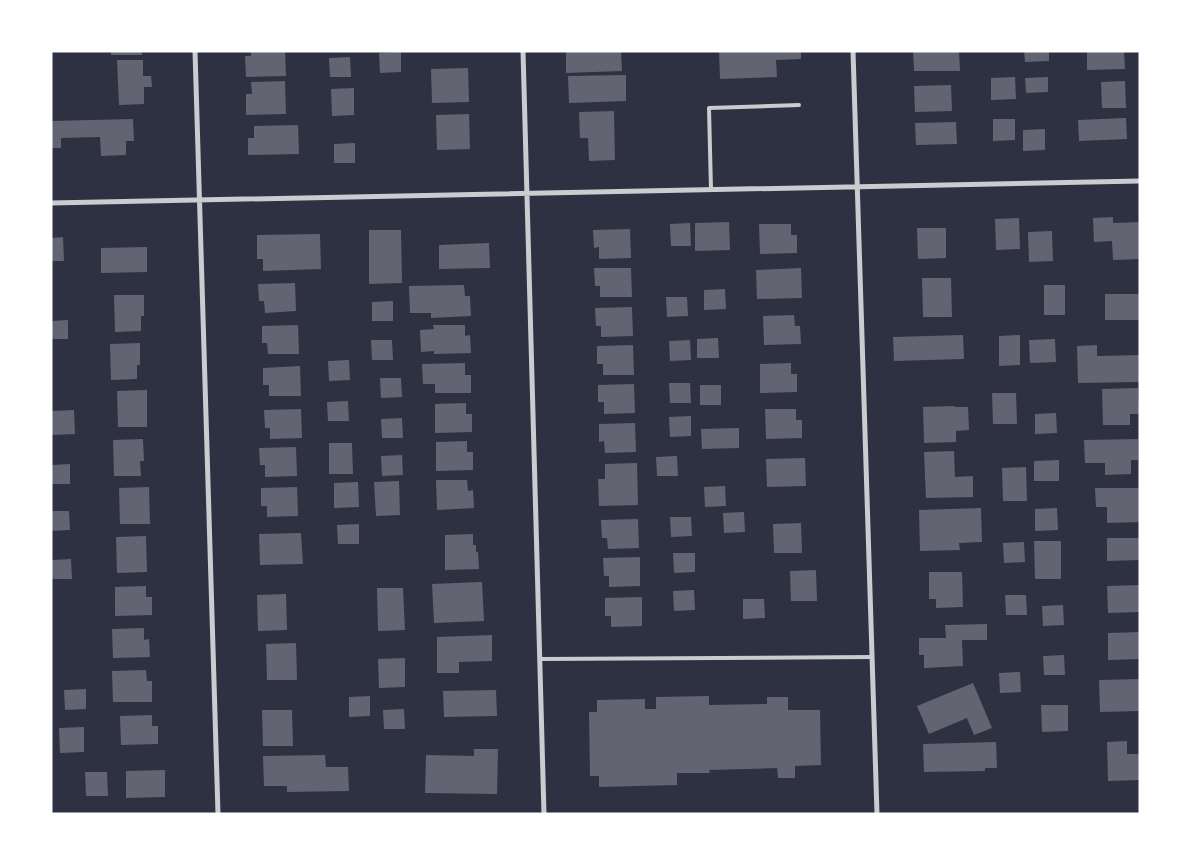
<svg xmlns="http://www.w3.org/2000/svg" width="1191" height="865" font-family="Quicksand,sans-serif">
	<rect width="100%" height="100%" fill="#2d3142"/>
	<path fill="#626471" d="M111 51H142V55H111Z
		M251 51H285L286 76 246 77 245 56H251Z
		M566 51H621L622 71 566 73Z
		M719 51H801V59L776 60 777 77 720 79Z
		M913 51H959L960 71H914Z
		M1024 51H1049V61L1025 62Z
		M1087 51H1124L1125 69 1087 70Z
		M401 52V72L380 73 379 53Z
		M350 57 351 77H330L329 58Z
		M117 60H143V76H151L152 87H144V104L119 105Z
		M468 68 469 102 432 103 431 69Z
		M626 75V101L569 103 568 76Z
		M1015 77 1016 99 991 100V78Z
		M1048 77V92L1026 93 1025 78Z
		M285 81 286 114 246 115V94H252L251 82Z
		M1125 81 1126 108H1102L1101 82Z
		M951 85 952 111 915 112 914 86Z
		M354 88V115L332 116 331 89Z
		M614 111 615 160 589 161 588 138H580L579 112Z
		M469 114 470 149 437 150 436 115Z
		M1126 118 1127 139 1079 141 1078 120Z
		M133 119 134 141H126V155L101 156 100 137 61 138V148H51V121Z
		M993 119H1015V140L993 141Z
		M956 122 957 144 916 145 915 123Z
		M298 125 299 154 248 155V138H254V126Z
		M1045 129V150L1023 151V130Z
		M355 143V163H334V144Z
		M1113 217V223L1140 222V259L1113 260 1112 241 1094 242 1093 218Z
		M1019 218 1020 249 996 250 995 219Z
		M729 222 730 250 695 251V223Z
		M690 223 691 246H671L670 224Z
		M759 224H791V235H797V253L760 254Z
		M917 228H946V258L918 259Z
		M630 229 631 258 599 259V247L594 248 593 230Z
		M369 230H401L402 283 369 284Z
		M1052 231 1053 261 1029 262 1028 232Z
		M320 234 321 269 263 271V259H257V235Z
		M63 237 64 261H51V238Z
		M489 243 490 268 439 269V245Z
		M147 247V272L101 273V248Z
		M594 268H631L632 297H600V286H595Z
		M801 268 802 298 757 299 756 270Z
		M922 278H951L952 317H923Z
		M295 283 296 311 265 313 264 301H259L258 284Z
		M464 285 465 296H470L471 316 431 318V313H410L409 286Z
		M1044 285H1065V315H1044Z
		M725 289 726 309 704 310V290Z
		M1105 294H1140V320H1105Z
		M114 295H144V316H141V331L115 332Z
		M666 297H687L688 316 667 317Z
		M393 301V321H372V302Z
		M632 307 633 336 601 337V326H596L595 308Z
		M794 315 795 326H800L801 344 764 345 763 316Z
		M68 320V339H51V321Z
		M298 325 299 354H268L267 343H262V326Z
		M433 325H465V336L470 335 471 353 434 354V351L421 352 420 330 434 329Z
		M963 335 964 359 894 361 893 337Z
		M1020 335V365L999 366V336Z
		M718 338 719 358H697V339Z
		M1055 339 1056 362 1030 363 1029 340Z
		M371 340H392L393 360H372Z
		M690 340 691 360 670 361 669 341Z
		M140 343V365H137V379L111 380 110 344Z
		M633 345 634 375H603V364H597V346Z
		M1097 345V356L1140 355V382L1078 383 1077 346Z
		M349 360 350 380 329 381 328 361Z
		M465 363V375H471V393H435V384H423L422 364Z
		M791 363V374H797V392L760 393V364Z
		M300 366 301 396H269V385H263V368Z
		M380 378H401L402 397 381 398Z
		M669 383H690L691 403H670Z
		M634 384 635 413 604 414V402H598V385Z
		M700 385H721V405H700Z
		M1138 388 1139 414H1130V425H1103L1102 389Z
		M147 390V427H118L117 391Z
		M992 393H1016L1017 424H993Z
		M348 401 349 421H328L327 402Z
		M466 403V414H472V432L435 433V404Z
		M955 406V407H968L969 430 956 431V442L924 443 923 407Z
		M301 409 302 438 270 439V428H265L264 410Z
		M765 409H796V420H802V438L766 439Z
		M74 410 75 434 51 435V411Z
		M1056 413 1057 433 1035 434V414Z
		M691 416V436L670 437 669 417Z
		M402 418 403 438H382L381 419Z
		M635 423 636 452 605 453 604 441 599 442V424Z
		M739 428V448L702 449 701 429Z
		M143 439 144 461H140L141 476H114L113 440Z
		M1138 439V460H1131V474L1105 475V463H1085L1084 440Z
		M467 441V452H473V470L436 471V442Z
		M329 443H352L353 474H329Z
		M296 447 297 476 265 477V465H260L259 448Z
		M954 451 955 477 973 476V497L926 498 924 452Z
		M402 455 403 475 382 476 381 456Z
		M677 456 678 476H657L656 457Z
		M805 458 806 486 767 487 766 459Z
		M1059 460V481H1034V461Z
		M637 463 638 505 599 506 598 479H605V464Z
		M70 464V484H51V465Z
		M1026 467 1027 501H1003L1002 468Z
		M436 480H467L468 491 473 490 474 508 437 510Z
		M399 481 400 515 376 516 374 482Z
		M358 482 359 507 334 508V483Z
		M725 486 726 506 705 507 704 487Z
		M149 487 150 524H120L119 488Z
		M297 487 298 516 267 517V506H261V488Z
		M1095 488H1139L1140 522 1107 523V507H1096Z
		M981 508 982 542 959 543 960 550 920 551 919 510Z
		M1057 508 1058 530 1035 531V509Z
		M51 511H69L70 530 51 531Z
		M744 512 745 532 724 533 723 513Z
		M670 517H691L692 536 671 537Z
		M638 519 639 548 608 549 607 538H602L601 520Z
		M801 523 802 553H774L773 524Z
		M359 524V544H338L337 525Z
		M301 533 303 564 260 565 259 534Z
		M473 534V545H476V552H478L479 569 445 570V535Z
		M146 536 147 572 117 573 116 537Z
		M1107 538H1140V560L1107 561Z
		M1034 541H1061V579H1035Z
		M1024 542 1025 562 1004 563 1003 543Z
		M673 553H695V572L674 573Z
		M640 557V586L609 587V576H604L603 558Z
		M71 559 72 579H51V560Z
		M816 570 817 601H791L790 571Z
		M929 572H962L963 607 936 608V599H929Z
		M482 582 484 621 434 623 432 584Z
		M1140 585V612L1108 613 1107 586Z
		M146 586V597H152V615L115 616V587Z
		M377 588H403L405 630 378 631Z
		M694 590 695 610 674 611 673 591Z
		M286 594 287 630 258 631 257 595Z
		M1005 595H1026L1027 615H1006Z
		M642 597V626L611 627V616H605V598Z
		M743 599H764L765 618 743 619Z
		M1063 605 1064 625 1043 626 1042 606Z
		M987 624V640H962L963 666 924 668V655H919V638H946L945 625Z
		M144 628V640L149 639 150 657 113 658 112 629Z
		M1140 632V659L1108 660V633Z
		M492 635V661L459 662V673H437V637Z
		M296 643 297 680H267L266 644Z
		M1064 655 1065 675H1044L1043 656Z
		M405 658V687L379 688 378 659Z
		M146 670 147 681H152V702H113L112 671Z
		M1020 672 1021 692 1000 693 999 673Z
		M1140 679V711L1100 712 1099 680Z
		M973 683 992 728 974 735 967 718 929 734 917 706Z
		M86 689V709L65 710 64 690Z
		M496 690 497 716 444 717 443 691Z
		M370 696V716L349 717V697Z
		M709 696V705L767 704V697H788V710H820L821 765 795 766V778H778L777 768 709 770 710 773H677V785L599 787V776H590L589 712H597V700L645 699V709H656V697Z
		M1041 705H1068V731L1042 732Z
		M404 709 405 729H384L383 710Z
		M262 710H292L293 746H263Z
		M152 715V726H158V744L121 745 120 716Z
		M84 727V752L60 753 59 728Z
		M1127 741V754H1140V780L1108 781 1107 742Z
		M996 742 997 768H985V771L924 772 923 744Z
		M474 749H498L497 794 425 793 426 755 474 756Z
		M325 755 326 767H348L349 791 287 792V786H264L263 756Z
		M165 770V797L126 798V771Z
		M85 772H107L108 796H86Z"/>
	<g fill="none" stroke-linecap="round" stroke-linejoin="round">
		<path stroke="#caccd0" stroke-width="4" d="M711 190 709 108 799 105
			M540 659 872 657"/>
		<path stroke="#caccd0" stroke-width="5" d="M195 51 218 814
			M523 51 544 814
			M853 51 877 814
			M51 203 1140 181"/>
	</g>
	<rect width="1191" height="865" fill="none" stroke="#ffffff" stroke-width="105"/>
</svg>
